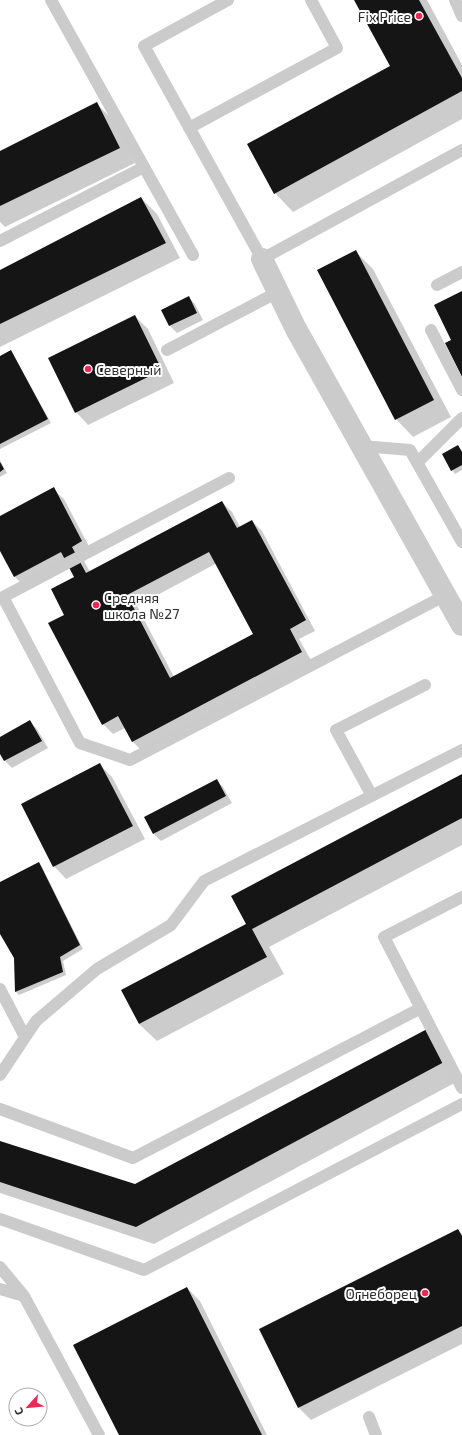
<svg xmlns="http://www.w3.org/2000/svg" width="462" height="1435" font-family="'Exo 2',sans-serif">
	<rect width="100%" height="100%" fill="#fff"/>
	<path fill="#0003" fill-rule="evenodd" d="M355 0H427L462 65V119L293 212 275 193 391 66Z
		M96 103 112 119 135 163 5 227 0 222V152Z
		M141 198 157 214 180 258 0 347V271Z
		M355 251 373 269 451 417 413 437 396 419Z
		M188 297 195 304 203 320 177 333 170 326 162 310Z
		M135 316 148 329 174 383 88 425 76 412Z
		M11 351 51 423 0 449V357Z
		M458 447 462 451V470L455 474 452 470Z
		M0 460 7 473 0 477Z
		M53 489 64 499 92 552 82 557 90 572 222 502 232 512 240 527 252 521 262 531 315 631 299 639 312 662 143 752 132 741 125 728 113 734 103 724 65 615 76 577 69 564 25 587 15 577 0 549V517ZM217 563 254 635 174 677 137 606Z
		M30 722 37 729 48 748 12 768 5 761 0 752V738Z
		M100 765 112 777 145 839 66 879 54 866Z
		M462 775V845L269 947 284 974 157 1041 139 1024 248 925Z
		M216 780 223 787 232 803 161 841 154 834Z
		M39 863 42 867 83 949 63 961 66 975 19 995 16 992 15 958 0 932V883Z
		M429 1029 462 1079 154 1244 0 1193V1142L136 1185Z
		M458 1230 462 1234V1344L311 1420 299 1408Z
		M187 1288 200 1301 267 1435H120Z"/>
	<path fill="#151515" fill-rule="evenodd" d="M354 0H419L462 78V91L274 194 247 144 390 66Z
		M97 102 120 148 0 206V151Z
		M141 197 166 243 0 324V270Z
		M356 250 434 400 395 420 317 270Z
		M462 291V377L445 343 451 340 434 305Z
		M189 296 197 313 169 326 161 310Z
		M135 315 162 370 75 413 48 358Z
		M11 350 48 419 0 444V356Z
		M458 445 462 452V465L451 471 442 454Z
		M0 462 4 469 0 472Z
		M54 487 82 541 72 547 86 573 222 501 237 528 252 520 306 620 290 629 302 652 132 742 118 716 102 725 48 623 64 615 51 589 74 577 61 552 14 577 0 551V516ZM209 552 253 634 170 678 127 595Z
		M30 720 42 741 4 761 0 754V737Z
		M100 763 133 826 53 867 21 804Z
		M462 774V818L252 929 267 957 139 1024 121 990 246 924 231 896Z
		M217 779 226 796 153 834 144 817Z
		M39 862 80 945 60 957 63 972 15 992 14 958 0 934V882Z
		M429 1028 446 1061 136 1227 0 1182V1141L135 1184Z
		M458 1229 462 1236V1326L298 1408 259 1329Z
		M187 1287 262 1435H119L73 1345Z"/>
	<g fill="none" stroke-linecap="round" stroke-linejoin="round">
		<path stroke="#cbcbcb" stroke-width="12" d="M51 0 193 255
			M228 0 144 46 262 259 462 150
			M455 0 462 16
			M189 128 337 48 311 0
			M0 241 144 167
			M437 285 462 272
			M431 330 462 390
			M167 350 278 292
			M362 446 410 450 462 542
			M417 463 462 418
			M229 478 3 597 80 743 130 760 446 595
			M372 796 336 730 425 685
			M462 897 384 937 462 1088
			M0 989 25 1037
			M0 1075 36 1021 97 969 171 925 204 881 462 750
			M0 1109 133 1158 421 1008
			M0 1219 144 1270 462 1104
			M0 1267 24 1296
			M0 1289 24 1296 99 1435
			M369 1417 376 1435"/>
		<path stroke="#cbcbcb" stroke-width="22" d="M262 259 296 329 462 625"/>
	</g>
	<g fill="#ed2854" stroke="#fff" stroke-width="1.5">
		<circle cx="419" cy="16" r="4"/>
		<circle cx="88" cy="369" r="4"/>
		<circle cx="96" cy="605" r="4"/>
		<circle cx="425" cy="1293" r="4"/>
	</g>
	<g text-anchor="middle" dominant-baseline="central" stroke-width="4" stroke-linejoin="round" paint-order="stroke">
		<g font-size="14" fill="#2e2e2e" stroke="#fff" text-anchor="end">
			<text x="411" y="16">Fix Price</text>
			<text x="96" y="369" text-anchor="start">Северный</text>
			<text x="104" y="597" text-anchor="start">Средняя<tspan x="104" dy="16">школа №27</tspan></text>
			<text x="417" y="1293">Огнеборец</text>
		</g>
	</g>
	<g transform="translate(28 1407) rotate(243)"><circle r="19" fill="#ffffff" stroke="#ababab"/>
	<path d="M0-3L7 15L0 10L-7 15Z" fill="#ed2854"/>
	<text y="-6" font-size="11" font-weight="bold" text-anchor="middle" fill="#2e2e2e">С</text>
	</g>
</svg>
